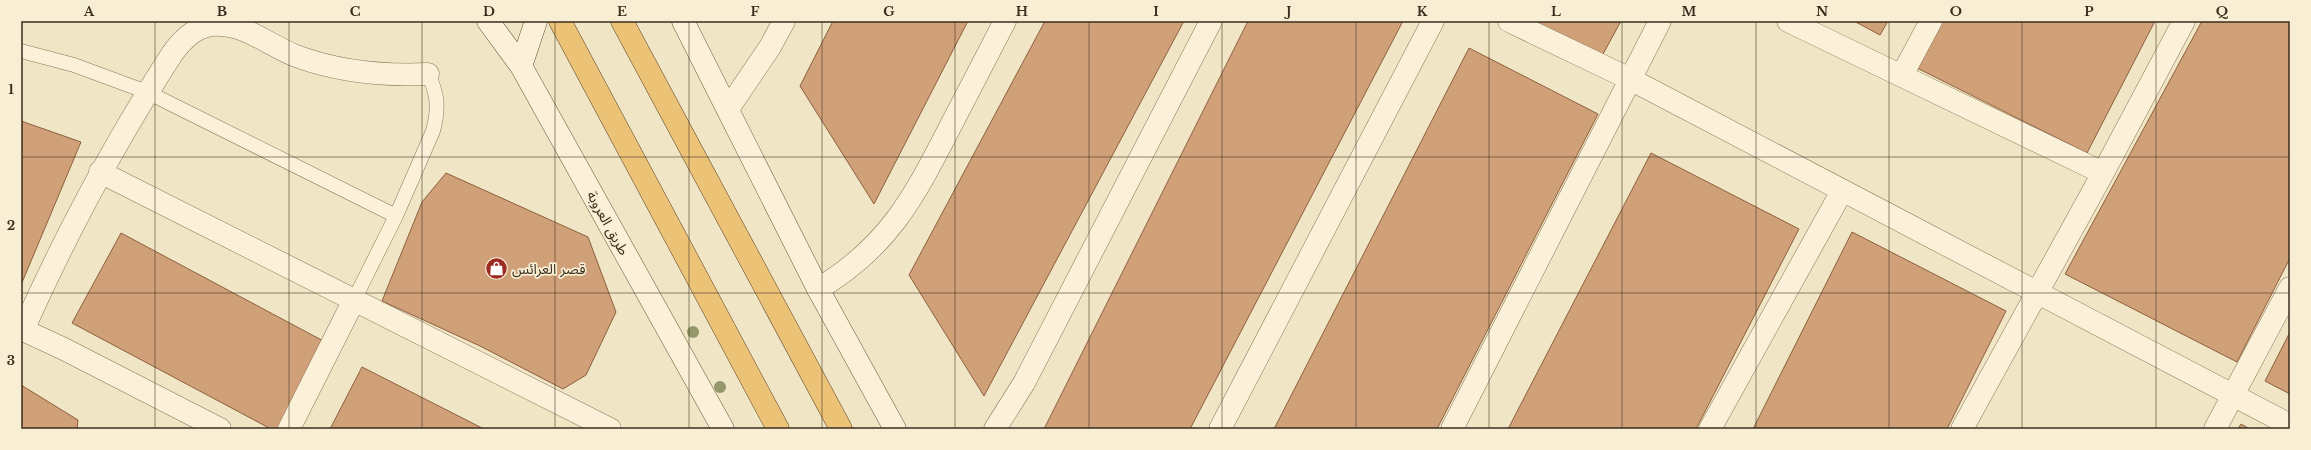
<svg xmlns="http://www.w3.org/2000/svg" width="2311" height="450" font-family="'Libre Baskerville','Noto Sans Arabic',serif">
	<rect width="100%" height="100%" fill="#f0e5c4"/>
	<path fill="#d0a078" stroke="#8c603e" d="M833 21H968L874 204 800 86Z
		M1045 21H1184L984 396 909 275Z
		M1248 21H1403L1190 429H1044Z
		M1533 21H1621L1602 56Z
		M1854 21H1888L1880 35Z
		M1942 21H2155L2087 153 1917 68Z
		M2202 21H2290V258L2237 362 2065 274Z
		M1469 48 1598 114 1437 429H1274Z
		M21 121 81 142 21 285Z
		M1651 153 1799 229 1696 429H1508Z
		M446 173 588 237 616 312 586 375 563 389 480 346 382 301 422 202Z
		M1852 232 2006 311 1947 429H1753Z
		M121 233 329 344 284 429H271L72 323Z
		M2290 332V394L2265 381Z
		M362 367 484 429H330Z
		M21 385 78 420 77 429H21Z
		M2241 424 2250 429H2238Z"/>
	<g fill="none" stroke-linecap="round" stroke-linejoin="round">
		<defs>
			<path id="service" d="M21 51 74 65 147 92 396 216
				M354 300 396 216 433 131C439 109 438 94 428 74"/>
			<path id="minor" d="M1509 21 1630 79 2290 425
				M1788 21 2103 173
				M1902 75 1931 21
				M728 109 770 47 784 21
				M100 172 610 429
				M818 289C888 247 913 199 949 129 968 93 986 57 1005 21
				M21 329 64 349 220 429
				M23 330C66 234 115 142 172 54 184 37 199 23 221 25 248 26 272 47 296 56 339 72 383 76 428 74
				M289 429 354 300
				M995 429 1024 383 1211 21
				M1220 429 1433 21
				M1452 429 1660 21
				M1710 429 1842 191
				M1962 429 2103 173 2184 21
				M2215 429 2290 288"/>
			<path id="secondary" d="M488 21 521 66 723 429
				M683 21 818 289 895 429
				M521 66 536 21"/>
			<path id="trunk" d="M560 21 778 429
				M622 21 841 429"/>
		</defs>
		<use href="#service" stroke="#8c7659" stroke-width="15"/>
		<use href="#minor" stroke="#8c7659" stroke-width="23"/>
		<use href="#secondary" stroke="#6e573c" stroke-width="23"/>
		<use href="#trunk" stroke="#5a442d" stroke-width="23"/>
		<use href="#service" stroke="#faf1d8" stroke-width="14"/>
		<use href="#minor" stroke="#faf1d8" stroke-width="22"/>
		<use href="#secondary" stroke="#faf1d8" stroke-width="22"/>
		<use href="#trunk" stroke="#ecc276" stroke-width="22"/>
	</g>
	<g fill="#94986b">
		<circle cx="693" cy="332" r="6"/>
		<circle cx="720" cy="387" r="6"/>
	</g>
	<path fill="none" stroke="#3b2d1e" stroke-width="1" stroke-opacity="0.55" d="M155 21V429M289 21V429M422 21V429M555 21V429M689 21V429M822 21V429M955 21V429M1089 21V429M1222 21V429M1356 21V429M1489 21V429M1622 21V429M1756 21V429M1889 21V429M2022 21V429M2156 21V429M21 157H2290M21 293H2290"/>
	<defs>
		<symbol id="shop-disc" viewBox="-11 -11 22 22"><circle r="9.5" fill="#9e2a26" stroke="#f7eed4"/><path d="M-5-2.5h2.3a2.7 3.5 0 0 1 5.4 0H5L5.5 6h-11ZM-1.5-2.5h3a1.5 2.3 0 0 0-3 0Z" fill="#fff"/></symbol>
	</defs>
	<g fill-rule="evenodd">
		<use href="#shop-disc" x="484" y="256" width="25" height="25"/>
	</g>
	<g text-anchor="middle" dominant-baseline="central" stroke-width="3.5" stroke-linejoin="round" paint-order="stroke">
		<g font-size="14" fill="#3b2d1e" stroke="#f7eed4">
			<text transform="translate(608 223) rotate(61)">طريق العروبة</text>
		</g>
		<g font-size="14" fill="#3b2d1e" stroke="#f7eed4" text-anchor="start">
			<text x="512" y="269">قصر العرائس</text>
		</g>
	</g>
	<rect width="2311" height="450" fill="none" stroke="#f7eed4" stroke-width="44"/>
	<rect x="22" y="22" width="2267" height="406" fill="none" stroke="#3b2d1e" stroke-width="1.5"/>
	<g font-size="13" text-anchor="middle" font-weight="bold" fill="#3b2d1e">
		<text x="89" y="16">A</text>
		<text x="222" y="16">B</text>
		<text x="355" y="16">C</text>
		<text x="489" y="16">D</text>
		<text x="622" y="16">E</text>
		<text x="755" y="16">F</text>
		<text x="889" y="16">G</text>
		<text x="1022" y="16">H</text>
		<text x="1156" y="16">I</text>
		<text x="1289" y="16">J</text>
		<text x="1422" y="16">K</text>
		<text x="1556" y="16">L</text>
		<text x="1689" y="16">M</text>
		<text x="1822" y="16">N</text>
		<text x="1956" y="16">O</text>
		<text x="2089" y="16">P</text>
		<text x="2222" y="16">Q</text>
		<text x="11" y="94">1</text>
		<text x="11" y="230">2</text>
		<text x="11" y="365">3</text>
	</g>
</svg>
